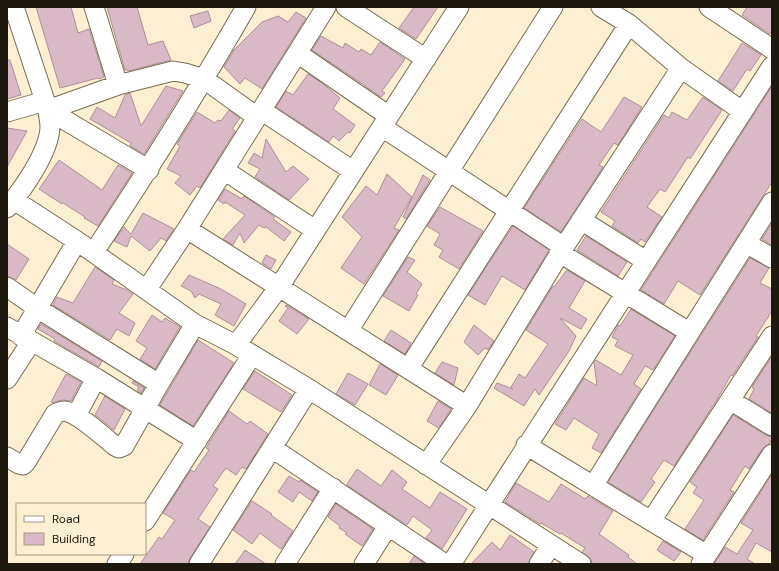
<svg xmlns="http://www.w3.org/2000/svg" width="779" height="571" font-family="'DM Sans',sans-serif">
	<rect width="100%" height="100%" fill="#fdf0d2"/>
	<path fill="#dab9c6" stroke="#ad8e9a" d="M36 7H71L78 33 89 29 104 77 99 79 98 78 60 88Z
		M107 7H137L148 45 163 41 171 60 128 71 127 70H125Z
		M414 7H438L416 39 399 28Z
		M747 7H772V31L770 34 742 15Z
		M208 11 211 21 194 28 190 16Z
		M296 12 306 18 262 89 245 78 240 84 224 67 234 50 262 22 278 16 288 22Z
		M321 36 343 48 345 43 359 52 361 49 371 55 380 42 405 59 382 91 385 93 381 97 365 86H366L361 83 312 50Z
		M742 43 761 55 750 71 747 69 733 91 718 81Z
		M7 60H10L21 95 7 99Z
		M308 74 322 83 340 98 333 109 355 125 350 133 348 132 339 141 333 136 329 142 276 107 286 91 293 95Z
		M166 86 183 91 144 154 130 146 131 143 90 119 97 107 115 118 125 95 130 93 141 126Z
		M772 86V182L700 295 678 281 664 304 641 290Z
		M624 97 642 107 618 145 614 143 599 165 603 167 561 232 524 208 582 119 601 132Z
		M703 97 722 110 690 159 688 157 665 192 660 189 647 207 662 217 645 242 641 239 638 243 612 226 615 221 601 212 664 115 669 118 672 112 687 120Z
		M229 110 240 118 232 129 235 131 200 188 197 186 190 195 175 183 181 176 167 169 180 146 177 144 197 112 215 123 218 120 221 121Z
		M7 128 27 131 7 167Z
		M266 139 286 172 293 166 309 179 289 200 255 177 260 169 248 163 254 153 262 158Z
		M59 160 102 190 118 165 132 173 98 226 84 218 85 217 63 203 62 204 39 189Z
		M387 174 412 197 394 228 399 230 364 284 341 268 362 237 342 217 366 186 377 195Z
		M423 175 430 180 406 219 403 217Z
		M225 189 242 199 244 196 275 217 273 219 291 232 284 241 266 227 264 228 259 225 244 243 240 233 233 245 223 239 245 215 225 202 224 204 218 200Z
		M440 207 483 231 459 269 439 257 443 250 434 245 440 234 427 226Z
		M143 213 174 229 166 241 161 238 150 251 131 236 127 247 114 241 124 227 131 234Z
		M772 223V245L762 239Z
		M513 226 549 250 525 290 502 276 485 305 468 295Z
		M586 236 627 262 618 276 577 250Z
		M7 244 29 259 16 280 7 276Z
		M266 255 276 260 271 269 262 263Z
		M408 257 415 260 407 272 422 284 416 294 418 295 409 311 383 296Z
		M750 258 769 268 760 283 772 289V311L756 336 758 337 732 376 731 375 716 401 674 466 664 460 651 479 655 482 641 502 608 482Z
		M95 267 114 280 112 284 127 290 133 294 119 313 135 323 129 336 117 329 110 340 53 305 57 297 73 303Z
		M567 270 585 281 569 308 587 319 581 329 560 318 576 336 569 351 539 395 535 389 524 406 494 388 497 383 513 389 511 387 519 374 525 378 548 344 526 330 553 286 554 287Z
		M189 275 221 289 246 304 234 326 215 315 221 304 199 294 195 298 191 291 181 286Z
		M286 305 309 319 297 334 279 321 288 308 285 306Z
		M631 309 675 336 653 370 645 366 634 384 641 389 601 453 592 448 599 434 574 418 566 430 555 424 584 378 597 386 594 362 596 360 621 375 633 355 615 346 618 340 612 337 618 325 620 326Z
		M152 315 162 322 165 318 180 327 155 369 140 359 147 348 136 341Z
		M41 324 102 361 99 367 54 341 55 339 38 329Z
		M474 325 494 341 488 350 485 348 478 355 464 342Z
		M391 330 411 343 405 354 384 341Z
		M198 340 234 363 193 426 160 405Z
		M772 356V413L749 399 754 389 752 387Z
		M442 362 458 368 454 385 435 373Z
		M380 364 398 375 386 395 369 385Z
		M255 371 292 395 281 412 243 389Z
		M348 373 368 384 355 405 336 394Z
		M66 374 81 382 71 401 62 400 53 403 51 402Z
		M133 381 144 388 141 393 137 390 139 387 132 383Z
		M105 396 125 409 114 430 95 415Z
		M438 401 451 409 439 428 427 421Z
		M229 411 247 424 250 421 268 434 246 469 242 467 236 475 226 468 213 486 218 489 198 519 210 527 190 558 188 564H140L159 537 162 539 175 520 163 513 191 470 194 472 209 450 206 448Z
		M733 415 766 435 772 437V439L769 444 763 448 749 469 745 466 730 490 734 492 703 540 685 529 704 500 693 493 697 487 690 482Z
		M357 469 381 486 392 470 407 482 402 489 430 508 440 492 467 509 442 549 426 538 432 530 413 516 407 525 348 486 347 484Z
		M772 474V552L756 543 747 559 755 564H714L725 547 737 554 753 530 741 523Z
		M289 476 299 482 300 480 318 492 312 501 299 492 293 502 278 492Z
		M516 483 549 502 561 484 585 499 588 496 613 511 599 534 629 555 628 557 637 564H592L591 559 582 552 585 548 561 533 560 534 541 523 540 524 505 502Z
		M252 501 272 514 271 515 293 531 281 549 260 533 252 544 233 530Z
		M336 504 373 529 362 546 345 534 347 533 339 528 340 526 328 517Z
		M510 535 534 552 528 564H471L492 542 500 550Z
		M663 541 681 552 674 561 657 550Z
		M245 550 266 564H235Z
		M414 556 425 564H409Z"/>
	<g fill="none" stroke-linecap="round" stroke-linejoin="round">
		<defs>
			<path id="minor" d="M94 7 118 85
				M346 7 426 59
				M601 7 629 24 681 68 742 111
				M709 7 772 49
				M297 53 389 116
				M48 110 118 85 173 71 185 73 204 79 257 117
				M48 110 149 170
				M261 110 353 171
				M7 112 45 101
				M382 127 564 247
				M224 170 315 230
				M14 200 77 241 195 324 236 345 309 389 581 564
				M7 208C23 189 50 151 50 126 50 121 48 115 48 110L14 7
				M581 220 646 261
				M187 229 467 406
				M746 243 772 258
				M94 252C147 172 198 91 246 7
				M560 253 689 332
				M7 287 37 308 159 384
				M147 289 187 229 326 7
				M7 327 96 378 197 441
				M348 331 553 7
				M21 336 77 241
				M236 345 279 287 459 7
				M408 369 629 24
				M7 379 31 342
				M730 400 772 426
				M76 416 96 378
				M526 445 707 555
				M272 448 445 564
				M7 457 19 464 23 465 26 462 55 414C58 412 61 411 65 411 78 413 104 437 115 446L119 448 124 446 159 384 195 324
				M426 465 467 406 560 253 681 68
				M593 486 772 202
				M145 521 252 355
				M651 521 772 336
				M117 564 124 554
				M199 564 309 389
				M285 564 333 488
				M364 564 388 526
				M451 564 772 66
				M539 564 551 545
				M701 564 772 454"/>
		</defs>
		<use href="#minor" stroke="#786d53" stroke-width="21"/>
		<use href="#minor" stroke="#fff" stroke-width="19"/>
	</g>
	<rect width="779" height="571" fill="none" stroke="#1d190e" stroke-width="16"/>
	<rect x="16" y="503" width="130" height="52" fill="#fdf0d2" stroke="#a39a84"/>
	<rect x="24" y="516" width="20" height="6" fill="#ffffff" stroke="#a39a84"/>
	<text x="52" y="523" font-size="12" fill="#1d190e">Road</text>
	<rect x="24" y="533" width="20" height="12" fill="#dab9c6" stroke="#a39a84"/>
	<text x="52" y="543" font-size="12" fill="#1d190e">Building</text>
</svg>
